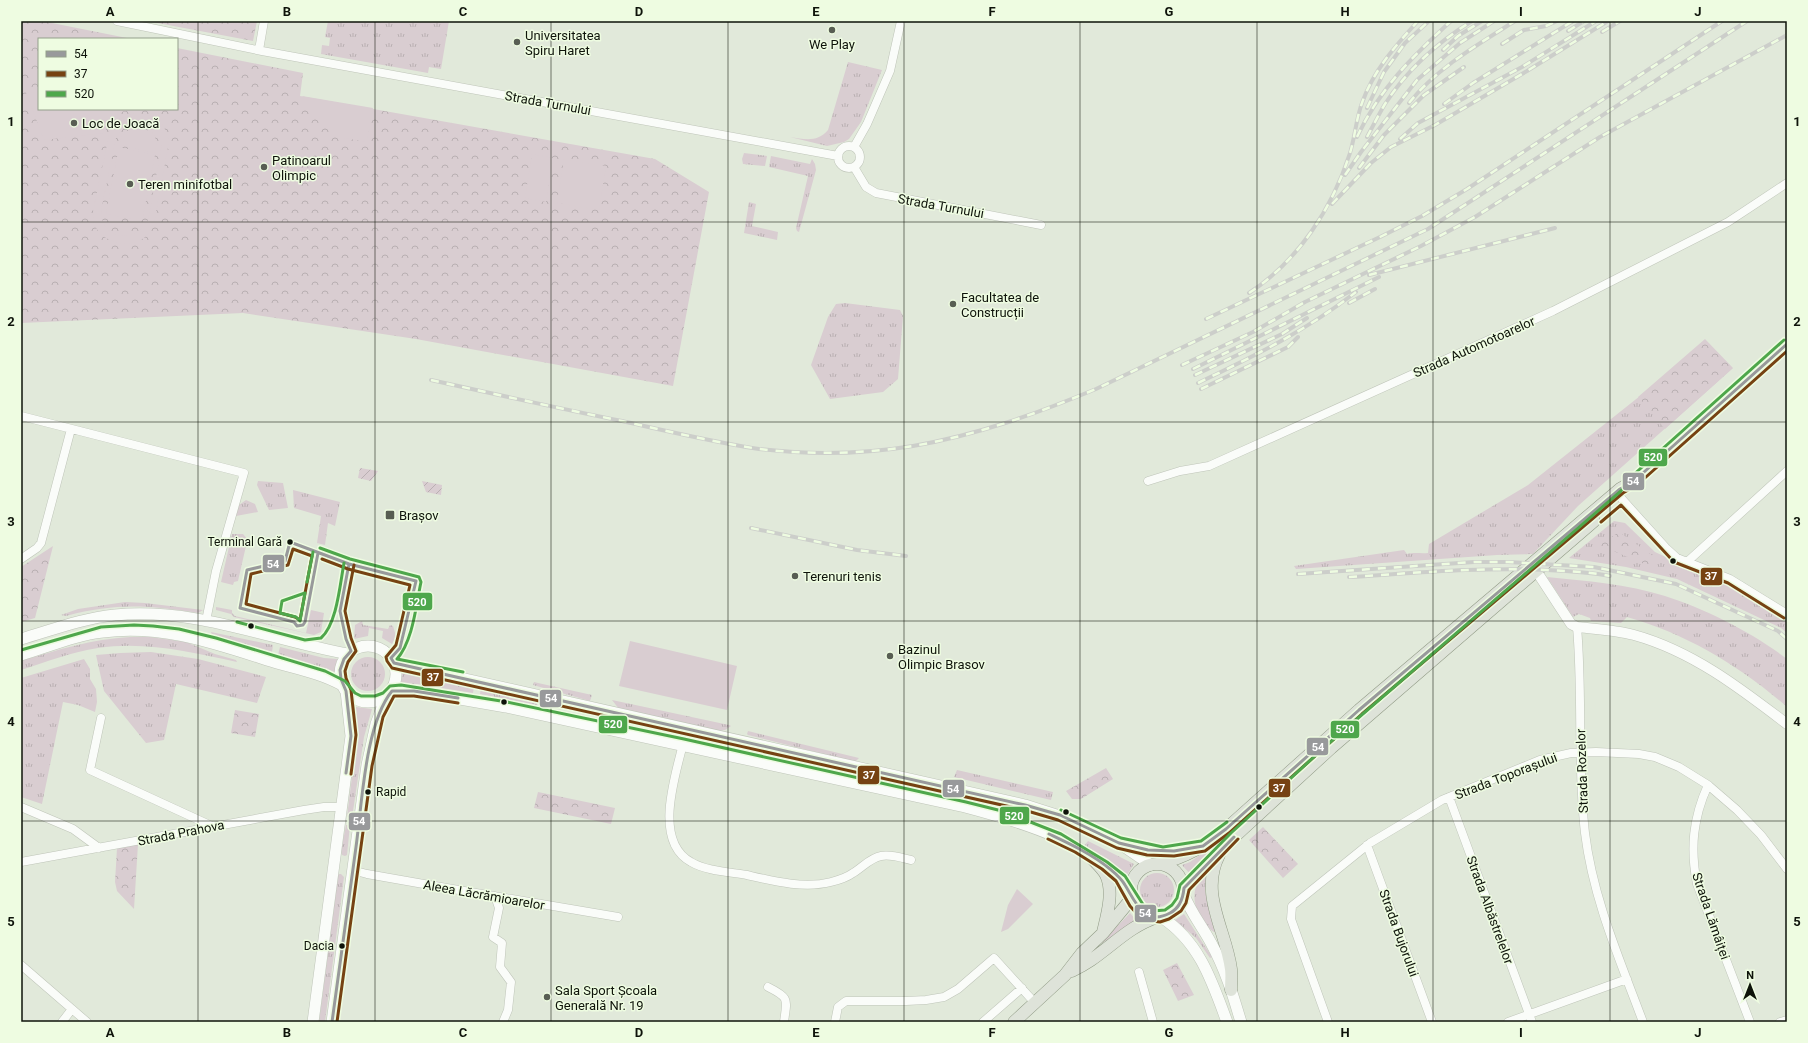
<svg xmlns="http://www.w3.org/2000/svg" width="1808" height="1043" font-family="Roboto,sans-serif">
	<defs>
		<pattern id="grass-tufts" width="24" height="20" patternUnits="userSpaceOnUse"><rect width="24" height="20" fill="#d9cdd1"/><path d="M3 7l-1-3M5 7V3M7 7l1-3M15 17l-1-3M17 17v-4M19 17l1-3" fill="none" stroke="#b9afb2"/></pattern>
		<pattern id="park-crowns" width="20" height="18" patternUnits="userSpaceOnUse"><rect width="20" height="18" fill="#d9cdd1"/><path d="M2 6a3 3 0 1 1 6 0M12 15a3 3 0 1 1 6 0" fill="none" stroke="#b9afb2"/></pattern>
		<pattern id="garden-furrows" width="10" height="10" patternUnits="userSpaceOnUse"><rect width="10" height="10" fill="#d9cdd1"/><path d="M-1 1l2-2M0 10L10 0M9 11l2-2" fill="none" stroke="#b9afb2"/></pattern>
	</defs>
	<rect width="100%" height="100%" fill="#e1e9da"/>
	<path fill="url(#grass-tufts)" d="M328 21H449L441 69 429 67 428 73 321 54 322 45 329 46 330 38 325 37Z
		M848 62 882 70 861 122 849 139 844 142 827 146 790 137C804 139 817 143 828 130Z
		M744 153 767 156 765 166 743 164 742 159Z
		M771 156 810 164 812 159 815 164 816 170 799 232 797 231 796 228 808 176 769 167Z
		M749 202 756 204 752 226 778 232 777 240 744 233Z
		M845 303 900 310 903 316 898 379 883 392 830 399 811 365 828 317 836 304Z
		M1733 368 1578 506 1533 554 1497 555 1296 569 1294 566 1404 550 1407 554C1415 552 1421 554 1428 553L1429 544 1528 485 1645 392Z
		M258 481 283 483 288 508 269 510 257 485Z
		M293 490 340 502 335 526 328 523 325 545 317 543 321 516 294 508Z
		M246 500 255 504 258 512 236 516 239 505Z
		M1614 521 1625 523 1655 552 1735 589 1787 617V633L1781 628 1677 579 1626 567 1569 558Z
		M232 534H243L249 541 246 546 238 581 234 582 233 585 221 582Z
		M1547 577C1586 581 1627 584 1665 596 1706 609 1753 633 1787 659V707C1740 666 1687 634 1627 617L1621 623 1591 621 1590 618 1579 614 1573 617Z
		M125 602 145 603 203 610 198 613C147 605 116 603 66 616L61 615 78 609Z
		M216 607 232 610V613L235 616 306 633 311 610 324 613 321 632 314 635 234 617 231 614 216 610Z
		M362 621 363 625 388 629 390 625 393 626 396 636 392 644 382 638 383 631 369 628 368 636 354 639 355 625Z
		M211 632 273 645 272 652 212 635Z
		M130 637H150L186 642 215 654 236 660 237 662C191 652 145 641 98 648 72 652 46 662 21 670V661C57 650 92 639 130 637Z
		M280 647 324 658 338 659 334 674 318 667 278 655Z
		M151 652 198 659 266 677 257 703 176 684 164 740 146 743 104 691 96 655 120 653Z
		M351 674a17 17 0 1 1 34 0a17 17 0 1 1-34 0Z
		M84 659 90 669V679L96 689 97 702 95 712 78 705 63 702 42 804 21 797V678Z
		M402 668 474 687 473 693 417 684H401Z
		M534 682 538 683 592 695 590 701 533 685Z
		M481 688 537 701V705L480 694Z
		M612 700 729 725 731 726 725 730 718 731 619 709Z
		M356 707 372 709 364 737 352 818 347 817 357 736Z
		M748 731 859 758 855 762 748 735 747 734Z
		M957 770 1053 792 1051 800 954 777Z
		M346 825H350L347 855 345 856 342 855 341 851Z
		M1224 838H1225L1190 874 1182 865 1190 862Z
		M1088 841 1134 864 1126 877 1084 846Z
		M1140 890a17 17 0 1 1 34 0a17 17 0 1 1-34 0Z
		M339 874H341L344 877 325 1022H319L338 876Z
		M1207 874 1205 891 1216 933C1196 923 1184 887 1207 874Z
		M1130 913 1137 921 1102 943V942Z
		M1184 914 1212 957 1210 958 1196 938 1175 920Z"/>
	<path fill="url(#park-crowns)" d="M21 21H42L132 39H39V109H177V48L303 73 300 96 655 159 709 192 673 386 416 339 243 313 21 323Z
		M147 21H257L253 41Z
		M1705 339 1733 368 1665 429 1638 397Z
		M1619 532 1660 561 1654 568 1599 545Z
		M53 546 35 618 21 622V567Z
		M235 710 259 714 255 737 231 733Z
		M1106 768 1113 779 1081 799H1072L1066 791Z
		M538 792 615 808 611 824 534 808Z
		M1263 827 1298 864 1283 878 1249 840Z
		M138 844 134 909 117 891 115 882 117 848Z
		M1177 963 1194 995 1178 1001 1163 970Z"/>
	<path fill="url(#garden-furrows)" d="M360 468 378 471 371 481 358 478Z
		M422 481 442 485 441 495 426 492Z"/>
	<path fill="#d9cdd1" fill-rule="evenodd" d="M39 92V109H134L116 113 104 133 44 140 26 93Z
		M302 96 373 108 367 142 344 138Z
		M138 113C159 117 164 121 169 142L154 223C152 226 150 231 148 234 134 251 102 244 94 224 93 221 94 215 93 211L110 130C117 120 125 115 138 113ZM132 122C149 122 160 125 162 144L148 220C136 244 101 240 101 211L116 138 125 125Z
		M134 128C153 129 159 134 155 153L119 145 123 133Z
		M119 147 155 155 142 221 106 214Z
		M532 154 553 158 546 202 525 198Z
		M564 159 606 166 599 210 557 203Z
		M630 641 737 666 727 710 619 686Z
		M1017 889 1033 904 1008 929 1001 932 1008 905Z"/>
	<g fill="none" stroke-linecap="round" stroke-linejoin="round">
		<defs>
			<path id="minor" d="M117 21 262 51 838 156
				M259 50 264 21
				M838 157a11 11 0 1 1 22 0a11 11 0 1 1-22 0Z
				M854 147 867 124 890 71 901 21
				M854 167 866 187 876 193 1041 225
				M21 416 244 473 216 571 206 621
				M1148 481 1180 471 1209 466 1553 311 1728 222 1787 183
				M1621 498 1666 548 1677 558 1730 579 1787 614
				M21 559 37 548 41 543 71 429
				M1687 562 1787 471
				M1577 627C1583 695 1577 765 1585 833 1593 899 1620 960 1643 1022
				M101 718 90 770 214 827
				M683 744C675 777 653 841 691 862 706 871 729 872 747 875 773 881 804 889 831 882 839 880 846 878 853 873 863 867 870 858 881 856 891 854 902 858 911 860
				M1708 785C1693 818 1690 848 1697 884L1750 1022
				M1449 797 1532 1022
				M21 807 73 829 99 848
				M1367 845 1432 1022
				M21 862 304 810 324 807H341
				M352 870 367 874 435 886 618 917
				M495 896 499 908 493 937 502 943 500 967 511 982 508 1010 503 1022
				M21 965 87 1022
				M1139 972 1153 1022
				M768 987C790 998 787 999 784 1022
				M62 1022 72 1009
				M835 1022 838 1007 846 1001H906L926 1000 944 997 958 989 994 958 1035 1003
				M983 1022 1022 988
				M1328 1022 1291 919 1292 906 1370 843 1442 800 1540 760 1571 753 1596 752 1639 754 1655 757 1679 767 1708 785 1737 810 1761 835 1787 869
				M1508 1022 1627 979
				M1780 1022 1787 1020"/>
			<path id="tertiary" d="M1537 572 1571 624 1577 627C1596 629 1616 630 1634 635 1692 651 1740 688 1787 724"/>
			<path id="secondary" d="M21 639C52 630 83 618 115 615 195 607 271 640 348 654
				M340 674a28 28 0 1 1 56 0a28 28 0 1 1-56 0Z
				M21 655C48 647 75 635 103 632 160 624 214 643 267 660 292 668 319 672 342 685
				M394 663 1025 805 1072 820 1119 843 1151 865
				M392 691H414L506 707 965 807C1022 822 1096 843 1131 894
				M1184 895C1191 913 1202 926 1211 943 1225 968 1233 995 1241 1022
				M1161 917C1199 941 1212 981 1227 1022
				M313 1022 351 736 346 691
				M332 1022 367 765 376 724 386 697"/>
			<path id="primary" d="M1119 843 1163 852 1192 848
				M1219 855C1199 894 1226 930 1231 969 1232 975 1231 983 1231 990
				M1091 857C1096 863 1103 869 1106 875 1114 892 1107 915 1103 932
				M1131 890a26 26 0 1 1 52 0a26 26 0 1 1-52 0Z
				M1159 864C1186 857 1205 846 1226 829L1359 710 1620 489 1634 481 1787 344
				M1184 888 1234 837 1331 748 1594 521
				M1072 971C1078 968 1085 964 1091 960 1113 945 1130 926 1157 917
				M1014 1022 1065 975 1082 953 1103 933 1132 898"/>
		</defs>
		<use href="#minor" stroke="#bfc5b9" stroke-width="9"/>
		<use href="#tertiary" stroke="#bfc5b9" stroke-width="11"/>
		<use href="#secondary" stroke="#bfc5b9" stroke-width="12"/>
		<use href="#primary" stroke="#919b86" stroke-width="13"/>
		<use href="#minor" stroke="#fafcf9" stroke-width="8"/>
		<use href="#tertiary" stroke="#fafcf9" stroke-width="10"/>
		<use href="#secondary" stroke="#fafcf9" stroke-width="11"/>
		<use href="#primary" stroke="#dee3d9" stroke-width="12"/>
		<defs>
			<path id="rail" d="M1568 31 1584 21
				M1602 32 1620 21
				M1502 44 1524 30 1546 26 1557 21
				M1443 50 1458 36 1482 21
				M1409 103C1437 68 1477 45 1515 21
				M1444 104 1473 83 1573 21
				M1367 108 1384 72 1405 43 1429 21
				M1357 137C1380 88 1412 57 1451 21
				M1367 137C1373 126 1379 114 1385 104 1407 70 1438 42 1472 21
				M1400 139 1418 123 1522 67 1596 21
				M1359 168 1384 135 1424 95 1464 67
				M1345 175 1361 152 1417 80 1460 43 1494 21
				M1332 204 1371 163 1391 147 1435 125 1527 71 1608 21
				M1369 275 1555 228
				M1249 293C1298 261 1332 209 1350 153 1355 137 1356 119 1362 103 1373 71 1396 45 1418 21
				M1349 303 1375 289
				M1206 319 1380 237 1422 216 1467 189 1722 21
				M1182 365 1253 332 1305 302 1421 246 1475 217 1600 137 1787 35
				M1193 369 1379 277
				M1195 375 1282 334 1307 318
				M431 380C494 394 558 408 622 421 667 431 713 442 759 449 809 455 864 454 913 446 977 435 1036 414 1096 389L1428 229 1747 21
				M1198 383C1256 355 1304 332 1356 292
				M1201 389 1288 347 1298 337
				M751 528 857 550 906 556
				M1298 574 1474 562H1508L1594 567 1676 584 1778 631 1787 639
				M1349 577C1415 573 1480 567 1546 570 1568 571 1589 572 1610 576"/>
		</defs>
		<use href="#rail" stroke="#ccceca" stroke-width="4"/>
		<use href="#rail" stroke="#eefce1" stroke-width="2.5" stroke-dasharray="8" stroke-linecap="butt"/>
		<defs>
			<path id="bus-1" d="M318 553 305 622 303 625 297 626 294 622 240 608 247 570 285 561 290 542 349 564 416 581 400 648 391 658 394 663 1025 805 1060 815 1119 843 1148 850 1174 851 1203 846 1226 829 1359 710 1620 489 1634 481 1787 344
				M346 773 351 736 346 691 341 679 340 670 344 659 351 651 346 639 340 611 349 564
				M1049 834C1070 844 1092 854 1110 869 1116 874 1121 878 1125 885 1135 901 1144 927 1170 913 1180 908 1183 899 1184 888L1234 837
				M332 1022C340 964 348 905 356 847 362 804 365 724 392 691H414L458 698"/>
			<path id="bus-2" d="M1601 522 1621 505 1674 562 1728 583 1784 618
				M293 549 312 556 300 620 295 617 246 604 251 574 288 565Z
				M322 559 348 569 410 585 396 645 386 657 387 661 392 668 1024 810 1058 820 1117 848 1147 855 1174 856 1205 851 1229 833 1362 714 1623 493 1637 485 1787 351
				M351 774 356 735 351 690 346 678 345 671 348 662 356 651 351 638 345 611 354 565
				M1048 839 1075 852 1102 869 1116 881 1130 906 1138 915 1152 921 1160 922 1169 919 1181 911 1186 903 1189 890 1238 839
				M337 1022 372 766 383 717 394 696H414L458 703"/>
			<path id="bus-3" d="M320 548 350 559 419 577 421 582C416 605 413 641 397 659L463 672
				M307 582 313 552
				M305 593 300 621 296 617 280 613 282 601Z
				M237 622 305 640 321 638C337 624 340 584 344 563
				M21 650 101 627 134 625 153 626 179 629 216 638 325 671 345 681 355 693 361 696H375L383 693 390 686 401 685 507 702 684 739 966 802 1002 811 1061 834 1107 862 1125 876 1144 906 1153 911 1165 910 1172 905 1177 898 1180 885 1231 833 1328 744 1621 491 1631 477 1784 340
				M1061 810 1121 838 1163 847 1201 841 1227 822"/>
		</defs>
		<use href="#bus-1" stroke="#eefce1" stroke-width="6"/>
		<use href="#bus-2" stroke="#eefce1" stroke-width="6"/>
		<use href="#bus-3" stroke="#eefce1" stroke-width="6"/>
		<use href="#bus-1" stroke="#98999b" stroke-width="3"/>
		<use href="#bus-2" stroke="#764212" stroke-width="3"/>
		<use href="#bus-3" stroke="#4ea74b" stroke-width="3"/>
	</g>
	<path fill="none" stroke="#0e130a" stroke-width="1" stroke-opacity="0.55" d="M198 21V1022M375 21V1022M551 21V1022M728 21V1022M904 21V1022M1080 21V1022M1257 21V1022M1433 21V1022M1610 21V1022M21 222H1787M21 422H1787M21 621H1787M21 821H1787"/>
	<g fill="#585e53" stroke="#eefce1" stroke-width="1.5">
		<circle cx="832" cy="30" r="4"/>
		<circle cx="517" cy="42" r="4"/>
		<circle cx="74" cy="123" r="4"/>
		<circle cx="264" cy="167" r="4"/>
		<circle cx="130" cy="184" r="4"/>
		<circle cx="953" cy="304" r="4"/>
		<rect x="385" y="510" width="10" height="10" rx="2"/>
		<circle cx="795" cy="576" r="4"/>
		<circle cx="890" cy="656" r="4"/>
		<circle cx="547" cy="997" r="4"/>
	</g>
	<g fill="#0e130a" stroke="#eefce1" stroke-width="1.5">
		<circle cx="290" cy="542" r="3.5"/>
		<circle cx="1673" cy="561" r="3.5"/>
		<circle cx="251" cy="626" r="3.5"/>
		<circle cx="504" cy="702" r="3.5"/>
		<circle cx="368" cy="792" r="3.5"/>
		<circle cx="1259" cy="807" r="3.5"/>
		<circle cx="1066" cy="812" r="3.5"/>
		<circle cx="342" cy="946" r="3.5"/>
	</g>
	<g text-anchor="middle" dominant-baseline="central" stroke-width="3" stroke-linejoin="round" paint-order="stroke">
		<g font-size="12" fill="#0e130a" stroke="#eefce1" text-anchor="end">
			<text x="282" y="542">Terminal Gară</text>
			<text x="376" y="792" text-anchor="start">Rapid</text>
			<text x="334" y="946">Dacia</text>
		</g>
		<g font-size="13" fill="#0e130a" stroke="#eefce1" text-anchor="start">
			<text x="525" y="35">Universitatea<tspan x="525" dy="15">Spiru Haret</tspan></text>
			<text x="832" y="44" text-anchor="middle">We Play</text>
			<text x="82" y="123">Loc de Joacă</text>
			<text x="272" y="160">Patinoarul<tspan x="272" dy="15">Olimpic</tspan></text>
			<text x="138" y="184">Teren minifotbal</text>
			<text x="961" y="297">Facultatea de<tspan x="961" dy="15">Construcții</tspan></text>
			<text x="399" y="515">Brașov</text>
			<text x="803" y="576">Terenuri tenis</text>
			<text x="898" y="649">Bazinul<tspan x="898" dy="15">Olimpic Brasov</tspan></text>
			<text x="555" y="990">Sala Sport Școala<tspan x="555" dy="15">Generală Nr. 19</tspan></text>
		</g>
		<g font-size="13" fill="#0e130a" stroke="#eefce1">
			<text transform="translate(548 103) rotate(10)">Strada Turnului</text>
			<text transform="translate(941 206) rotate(10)">Strada Turnului</text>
			<text transform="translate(1474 347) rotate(-24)">Strada Automotoarelor</text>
			<text transform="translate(1582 771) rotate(-92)">Strada Rozelor</text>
			<text transform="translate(1506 776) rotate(-21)">Strada Toporașului</text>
			<text transform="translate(181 833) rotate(-11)">Strada Prahova</text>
			<text transform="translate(484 895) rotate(10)">Aleea Lăcrămioarelor</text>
			<text transform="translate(1490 910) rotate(70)">Strada Albăstrelelor</text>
			<text transform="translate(1711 916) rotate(71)">Strada Lămâiței</text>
			<text transform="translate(1399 933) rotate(70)">Strada Bujorului</text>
		</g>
	</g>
	<g stroke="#eefce1" stroke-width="1.5">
		<rect x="1638" y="448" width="30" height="19" rx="4" fill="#4ea74b"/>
		<rect x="1622" y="472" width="23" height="19" rx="4" fill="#98999b"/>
		<rect x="262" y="554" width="23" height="19" rx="4" fill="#98999b"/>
		<rect x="1700" y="567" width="23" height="19" rx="4" fill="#764212"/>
		<rect x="402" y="592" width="31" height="19" rx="4" fill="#4ea74b"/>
		<rect x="421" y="668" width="23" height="19" rx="4" fill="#764212"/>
		<rect x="539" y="689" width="23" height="19" rx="4" fill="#98999b"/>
		<rect x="598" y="715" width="30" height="19" rx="4" fill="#4ea74b"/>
		<rect x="1330" y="720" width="30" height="19" rx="4" fill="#4ea74b"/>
		<rect x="1306" y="737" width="23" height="19" rx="4" fill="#98999b"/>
		<rect x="857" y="765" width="23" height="20" rx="4" fill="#764212"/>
		<rect x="1268" y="778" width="23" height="20" rx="4" fill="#764212"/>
		<rect x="942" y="779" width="23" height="19" rx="4" fill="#98999b"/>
		<rect x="999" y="806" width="31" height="19" rx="4" fill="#4ea74b"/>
		<rect x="348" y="812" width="23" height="19" rx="4" fill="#98999b"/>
		<rect x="1134" y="904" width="23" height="19" rx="4" fill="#98999b"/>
	</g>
	<g font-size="11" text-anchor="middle" font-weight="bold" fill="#fff">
		<text x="1653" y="461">520</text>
		<text x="1633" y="485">54</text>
		<text x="273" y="568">54</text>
		<text x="1711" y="580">37</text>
		<text x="417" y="606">520</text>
		<text x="433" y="681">37</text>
		<text x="551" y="702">54</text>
		<text x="613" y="728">520</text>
		<text x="1345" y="733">520</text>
		<text x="1318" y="751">54</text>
		<text x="869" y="779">37</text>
		<text x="1279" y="792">37</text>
		<text x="953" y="793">54</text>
		<text x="1014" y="820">520</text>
		<text x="359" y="825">54</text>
		<text x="1145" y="917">54</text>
	</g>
	<rect width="1808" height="1043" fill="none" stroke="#eefce1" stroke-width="44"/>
	<rect x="38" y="38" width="140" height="72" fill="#eefce1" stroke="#949f8b"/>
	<rect x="46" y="51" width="20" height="6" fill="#98999b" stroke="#949f8b"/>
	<text x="74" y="58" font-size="12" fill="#0e130a">54</text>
	<rect x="46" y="71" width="20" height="6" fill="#764212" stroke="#949f8b"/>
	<text x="74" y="78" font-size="12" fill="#0e130a">37</text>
	<rect x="46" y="91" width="20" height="6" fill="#4ea74b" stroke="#949f8b"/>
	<text x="74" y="98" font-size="12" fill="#0e130a">520</text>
	<g transform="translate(1750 985)" stroke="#eefce1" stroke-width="3" paint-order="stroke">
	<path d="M0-3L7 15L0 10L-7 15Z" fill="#0e130a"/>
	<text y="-6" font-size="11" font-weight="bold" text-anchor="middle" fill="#0e130a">N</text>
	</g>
	<rect x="22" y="22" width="1764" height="999" fill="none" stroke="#0e130a" stroke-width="1.5"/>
	<g font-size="13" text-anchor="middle" font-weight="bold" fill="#0e130a">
		<text x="110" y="16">A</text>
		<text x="287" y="16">B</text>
		<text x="463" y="16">C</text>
		<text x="639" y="16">D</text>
		<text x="816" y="16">E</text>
		<text x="992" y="16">F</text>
		<text x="1169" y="16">G</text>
		<text x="1345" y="16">H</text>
		<text x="1521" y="16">I</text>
		<text x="1698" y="16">J</text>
		<text x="11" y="126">1</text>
		<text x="1797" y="126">1</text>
		<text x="11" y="326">2</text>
		<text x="1797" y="326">2</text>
		<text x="11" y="526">3</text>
		<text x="1797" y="526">3</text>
		<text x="11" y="726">4</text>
		<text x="1797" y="726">4</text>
		<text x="11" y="926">5</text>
		<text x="1797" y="926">5</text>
		<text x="110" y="1037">A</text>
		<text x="287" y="1037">B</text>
		<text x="463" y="1037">C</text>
		<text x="639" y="1037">D</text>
		<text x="816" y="1037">E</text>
		<text x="992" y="1037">F</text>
		<text x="1169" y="1037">G</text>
		<text x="1345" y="1037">H</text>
		<text x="1521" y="1037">I</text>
		<text x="1698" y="1037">J</text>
	</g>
</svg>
